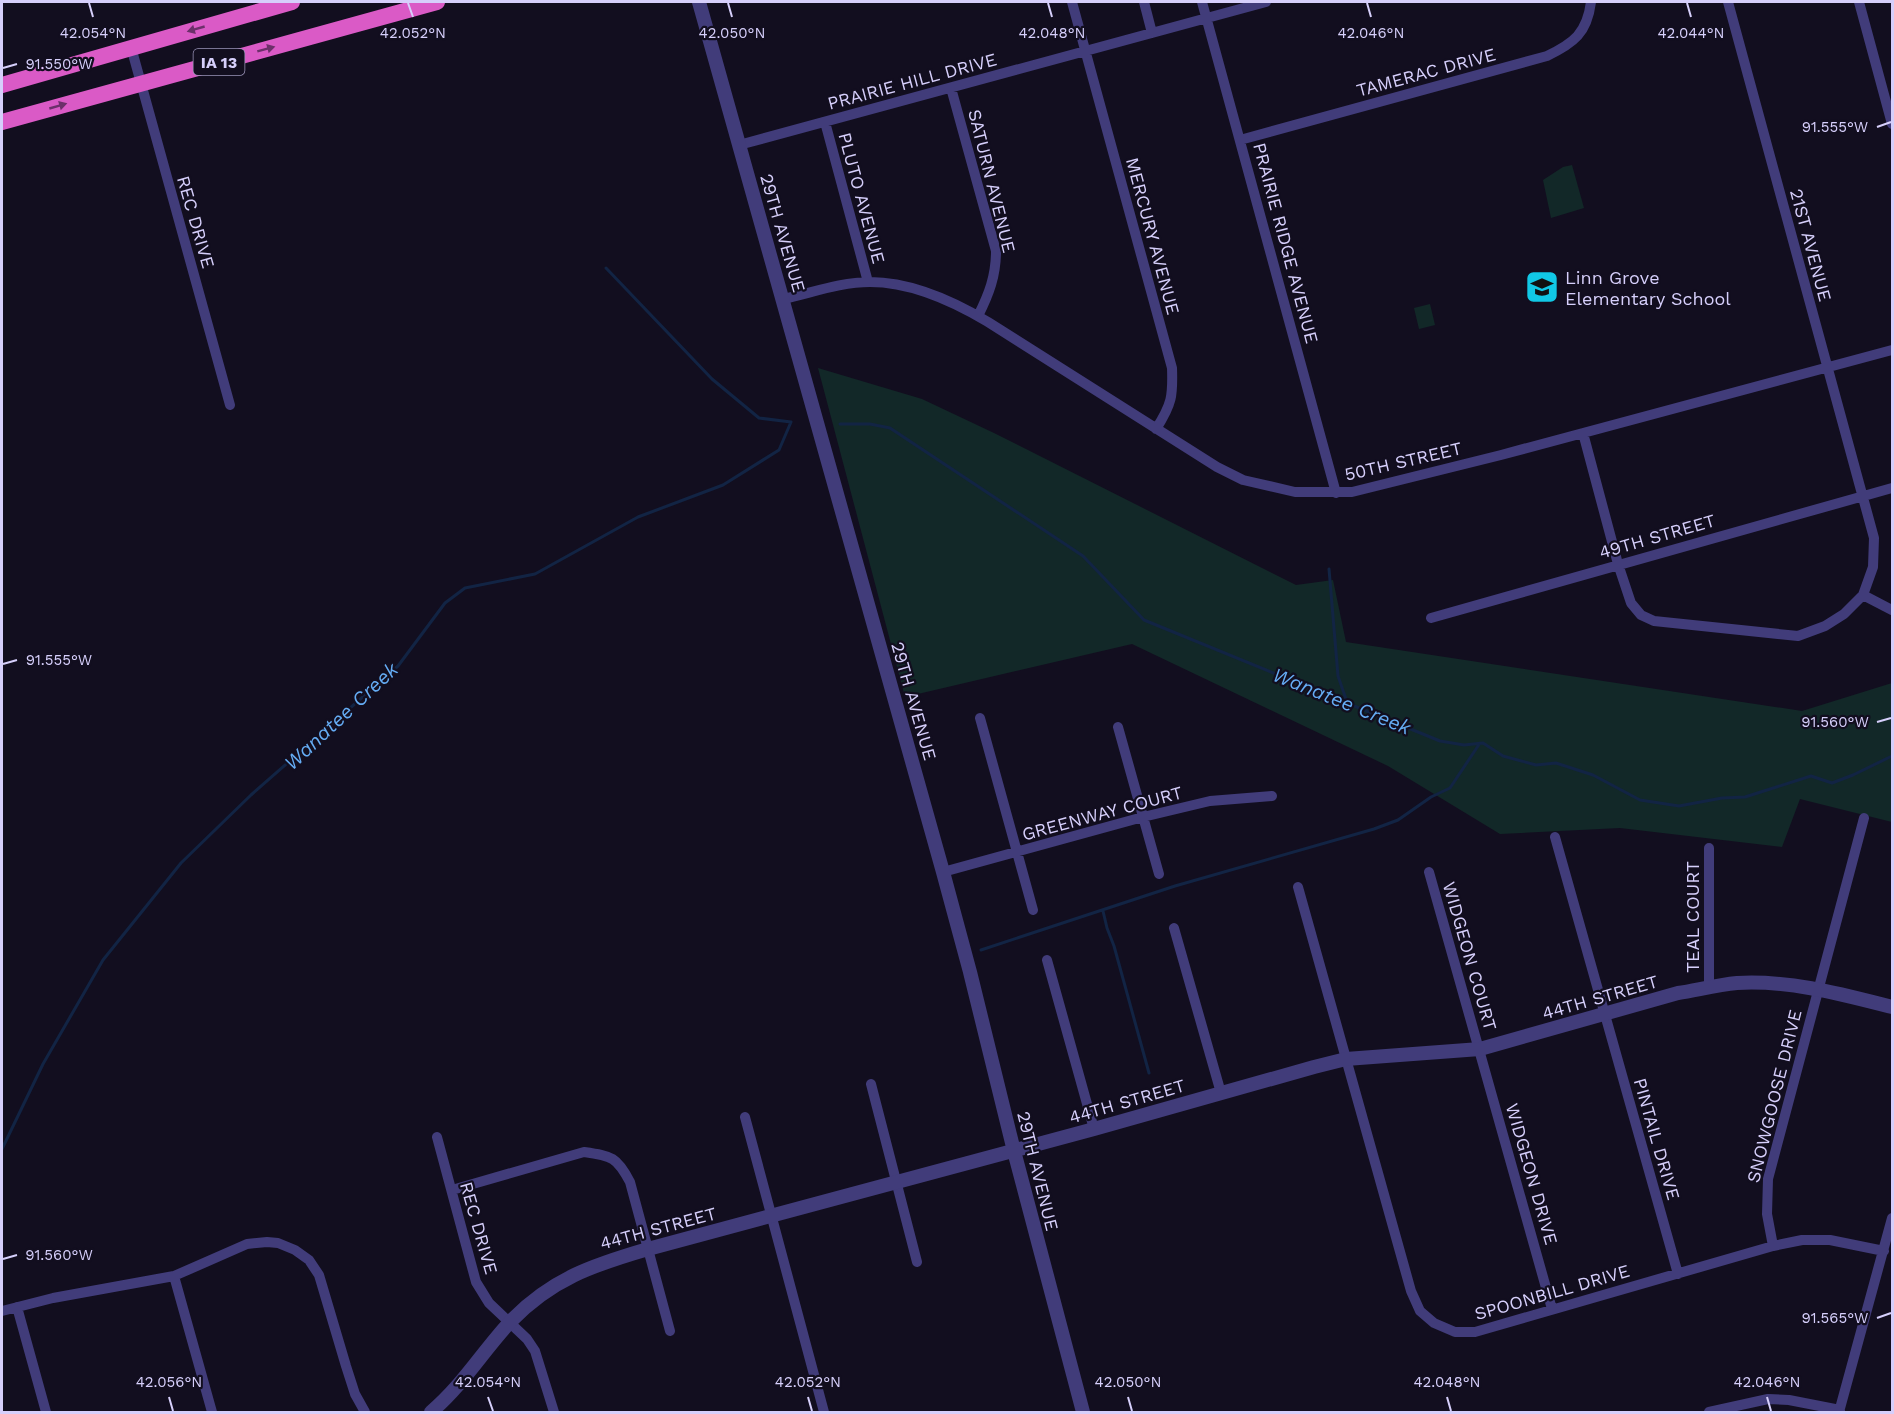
<svg xmlns="http://www.w3.org/2000/svg" width="1894" height="1414" font-family="'Work Sans',sans-serif">
	<rect width="100%" height="100%" fill="#120e1f"/>
	<path fill="#122828" d="M1572 165 1584 208 1551 218 1543 180 1563 167Z
		M1430 304 1435 325 1419 329 1414 308Z
		M818 368 922 399 994 433 1296 585 1333 580 1346 642 1802 711 1892 683V822L1800 799 1782 847 1620 828 1500 834 1388 766 1132 644 905 697Z"/>
	<g fill="none" stroke-linecap="round" stroke-linejoin="round">
		<path stroke="#122444" stroke-width="3" d="M840 424H870L890 428 1083 556 1144 620 1440 741 1464 745 1483 743 1503 756 1536 765 1556 763 1593 775 1640 800 1679 806 1722 798 1745 797 1811 776 1832 783 1853 775 1892 756
			M1329 569 1338 676 1347 702
			M1103 911 1107 928 1114 946 1149 1073
			M981 950 1175 886 1374 829 1398 820 1431 797 1450 788 1480 743
			M2 1149 43 1064 103 960 181 863 251 795 398 666 445 603 465 588 535 574 638 517 723 485 779 450 791 422 759 418 712 379 606 268"/>
		<path stroke="#413c7a" stroke-width="10" d="M1072 2 1172 368C1173 396 1172 404 1156 429
			M1144 2 1152 33
			M1202 2 1336 493
			M1859 2 1892 124
			M131 47 230 405
			M951 88 996 251C996 276 989 294 978 316
			M825 122 868 282
			M1240 140 1547 56C1574 43 1587 33 1591 2
			M739 145 1266 2
			M783 299C811 293 841 282 870 282 911 282 953 301 988 322L1217 467 1243 480 1295 492H1352L1501 455 1892 350
			M1583 433 1618 564 1631 603 1641 615 1654 621 1798 636 1825 626 1844 614 1863 595 1873 567 1874 538 1728 2
			M1863 595 1892 610
			M1431 618 1892 488
			M980 718 1033 910
			M1118 727 1159 874
			M1555 837 1678 1274
			M1709 848V987
			M943 872 1143 817 1210 801 1272 796
			M1429 872 1552 1309
			M1298 887 1411 1291 1420 1311 1434 1323 1455 1332H1475L1773 1246 1802 1240H1830L1884 1251
			M1174 928 1221 1093
			M1047 960 1094 1129
			M871 1084 917 1262
			M745 1117 824 1412
			M437 1137 476 1282 489 1303 527 1339 535 1351 554 1412
			M452 1190 584 1152C612 1156 617 1157 630 1182L670 1331
			M1773 1246 1767 1214 1768 1179 1864 818
			M174 1276 212 1412
			M17 1307 46 1412
			M2 1311 53 1298 174 1276 247 1244 267 1242 278 1243 295 1250 309 1260 319 1275 346 1366 355 1394 365 1412
			M1709 1412 1768 1399 1789 1400 1840 1410
			M1839 1412 1892 1218"/>
		<path stroke="#413c7a" stroke-width="14" d="M699 2 943 872 970 972 1014 1151 1083 1412
			M431 1412C462 1386 483 1351 510 1322 551 1279 593 1265 648 1249L1094 1129 1314 1067 1346 1059 1480 1049 1678 993C1697 990 1717 985 1737 983 1790 980 1841 994 1892 1007"/>
		<path stroke="#da5ac6" stroke-width="16" d="M2 85 292 2
			M2 122 437 2"/>
	</g>
	<defs><path id="oneway-solid" d="M-6-.8H1V-3.2L6.5 0L1 3.2V.8H-6Z" transform="scale(1.5)"/></defs>
	<g fill="#6c306a">
		<use href="#oneway-solid" transform="translate(196 29) rotate(164)"/>
		<use href="#oneway-solid" transform="translate(266 49) rotate(-15)"/>
		<use href="#oneway-solid" transform="translate(58 106) rotate(-16)"/>
	</g>
	<path fill="none" stroke="#d6cffb" stroke-width="2" d="M89 3 93 17M408 3 413 17M728 3 732 17M1048 3 1052 17M1367 3 1371 17M1687 3 1691 17M3 68 17 64M1877 127 1891 122M3 664 17 660M1877 722 1891 718M3 1259 17 1255M1877 1318 1891 1313M169 1397 173 1411M488 1397 493 1411M808 1397 812 1411M1128 1397 1132 1411M1447 1397 1451 1411M1767 1397 1771 1411"/>
	<defs>
		<symbol id="school-square" viewBox="-11 -11 22 22"><rect x="-9" y="-9" width="18" height="18" rx="4" fill="#11c8e6" stroke="#120e1f"/><path d="M0-5L7-2L0 1L-7-2ZM-4 1L0 2.5L4 1V4Q0 6-4 4Z" fill="#111"/></symbol>
	</defs>
	<g fill-rule="evenodd">
		<use href="#school-square" x="1523" y="268" width="38" height="38"/>
	</g>
	<g text-anchor="middle" dominant-baseline="central" stroke-width="4.5" stroke-linejoin="round" paint-order="stroke">
		<rect fill="#120e1f" stroke="#9b95b9" stroke-width="1.5" x="193.5" y="49" width="51" height="26" rx="4.5"/>
		<g font-size="16" font-weight="bold" fill="#d6cffb">
			<text x="219" y="62">IA 13</text>
		</g>
		<g font-size="18" fill="#d6cffb" stroke="#120e1f">
			<text transform="translate(1426 72) rotate(-15)">TAMERAC DRIVE</text>
			<text transform="translate(912 81) rotate(-15)">PRAIRIE HILL DRIVE</text>
			<text transform="translate(992 181) rotate(76)">SATURN AVENUE</text>
			<text transform="translate(862 198) rotate(75)">PLUTO AVENUE</text>
			<text transform="translate(196 222) rotate(74)">REC DRIVE</text>
			<text transform="translate(783 233) rotate(74)">29TH AVENUE</text>
			<text transform="translate(1153 236) rotate(75)">MERCURY AVENUE</text>
			<text transform="translate(1286 243) rotate(75)">PRAIRIE RIDGE AVENUE</text>
			<text transform="translate(1811 245) rotate(75)">21ST AVENUE</text>
			<text transform="translate(1403 461) rotate(-13)">50TH STREET</text>
			<text transform="translate(1657 536) rotate(-16)">49TH STREET</text>
			<text transform="translate(914 701) rotate(74)">29TH AVENUE</text>
			<text transform="translate(1102 813) rotate(-15)">GREENWAY COURT</text>
			<text transform="translate(1692 917) rotate(-90)">TEAL COURT</text>
			<text transform="translate(1470 956) rotate(74)">WIDGEON COURT</text>
			<text transform="translate(1600 997) rotate(-16)">44TH STREET</text>
			<text transform="translate(1774 1096) rotate(-76)">SNOWGOOSE DRIVE</text>
			<text transform="translate(1127 1101) rotate(-16)">44TH STREET</text>
			<text transform="translate(1657 1139) rotate(74)">PINTAIL DRIVE</text>
			<text transform="translate(1038 1171) rotate(76)">29TH AVENUE</text>
			<text transform="translate(1532 1174) rotate(74)">WIDGEON DRIVE</text>
			<text transform="translate(479 1228) rotate(74)">REC DRIVE</text>
			<text transform="translate(658 1228) rotate(-15)">44TH STREET</text>
			<text transform="translate(1552 1292) rotate(-16)">SPOONBILL DRIVE</text>
		</g>
		<g font-size="18" fill="#d6cffb" stroke="#120e1f" text-anchor="start">
			<text x="1565" y="277">Linn Grove<tspan x="1565" dy="21">Elementary School</tspan></text>
		</g>
		<g font-size="20" font-style="italic" fill="#65acf4" stroke="#120e1f">
			<text transform="translate(1342 701) rotate(22)">Wanatee Creek</text>
			<text transform="translate(341 716) rotate(-43)">Wanatee Creek</text>
		</g>
	</g>
	<g font-size="15" text-anchor="middle" fill="#d6cffb" stroke="#120e1f" stroke-width="4.5" stroke-linejoin="round" paint-order="stroke">
		<text x="93" y="38">42.054°N</text>
		<text x="413" y="38">42.052°N</text>
		<text x="732" y="38">42.050°N</text>
		<text x="1052" y="38">42.048°N</text>
		<text x="1371" y="38">42.046°N</text>
		<text x="1691" y="38">42.044°N</text>
		<text x="59" y="69">91.550°W</text>
		<text x="1835" y="132">91.555°W</text>
		<text x="59" y="665">91.555°W</text>
		<text x="1835" y="727">91.560°W</text>
		<text x="59" y="1260">91.560°W</text>
		<text x="1835" y="1323">91.565°W</text>
		<text x="169" y="1387">42.056°N</text>
		<text x="488" y="1387">42.054°N</text>
		<text x="808" y="1387">42.052°N</text>
		<text x="1128" y="1387">42.050°N</text>
		<text x="1447" y="1387">42.048°N</text>
		<text x="1767" y="1387">42.046°N</text>
	</g>
	<rect width="1894" height="1414" fill="none" stroke="#d6cffb" stroke-width="6"/>
</svg>
